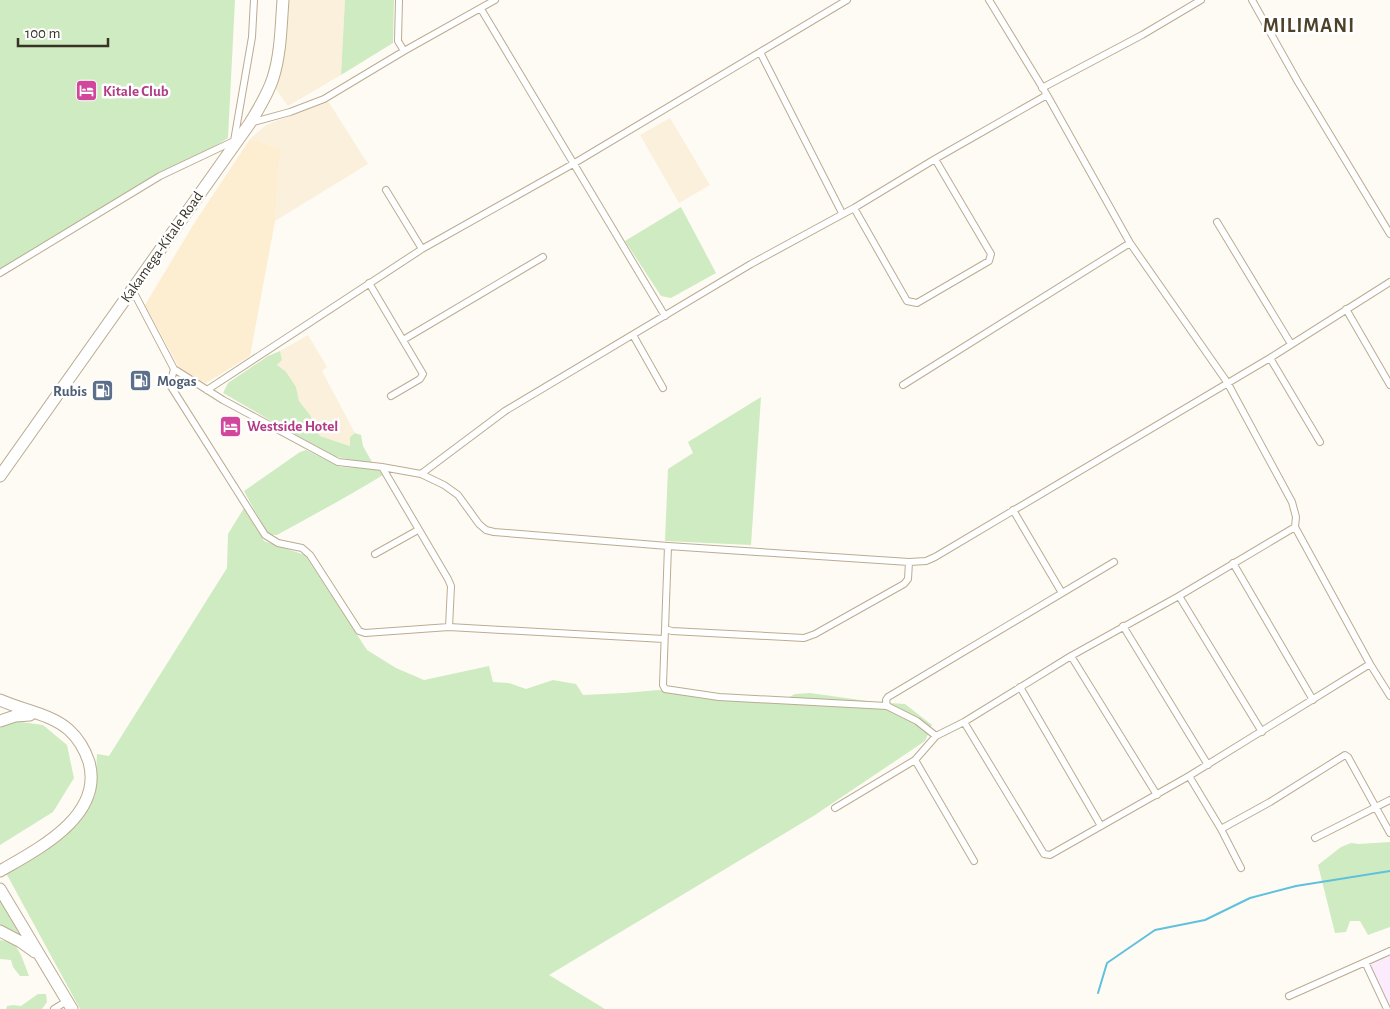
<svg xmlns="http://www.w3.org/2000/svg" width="1390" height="1009" font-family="'Alegreya Sans',sans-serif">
	<rect width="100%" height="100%" fill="#fefbf5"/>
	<path fill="#faf0db" d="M287 0H345L341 75 288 106 275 88Z
		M328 101 368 164 275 221 278 173 281 149 250 139 266 125Z
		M670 118 710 185 679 203 640 135Z
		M308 335 327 367 322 371 355 433 350 437 351 446 320 436 310 415 299 401 296 387 277 365 282 360 280 351Z"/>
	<path fill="#fdedd1" d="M250 139 281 149 278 173 275 221 250 356 206 383 182 373 145 305 195 222Z"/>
	<path fill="#fbebfd" d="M1390 953V1009L1368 963Z"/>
	<path fill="#cfebc2" d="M0 0H235L228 138 0 275Z
		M345 0H394L393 43 341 75Z
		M681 207 716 273 671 298 661 296 625 241Z
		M280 351 282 360 277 365 286 372 296 387 299 401 310 415 320 436 350 446V437L355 433 361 435 363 446 372 462 358 461 332 456 223 393 228 383 268 356Z
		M761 397 751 545 665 541 668 469 693 453 688 442Z
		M306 450 340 467 379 469 383 475C349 496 313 515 277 535H268L244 491 300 452Z
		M244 508 264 541 305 555 367 650 396 668 424 680 489 666 493 682 509 683 526 689 553 680 576 684 583 695 624 693 659 690 720 700 778 703 795 694 810 693 874 702 905 704 932 725 925 741 815 815 549 975 605 1009H80L6 873 76 826 95 796 97 754 109 756 227 568 228 534Z
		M14 721 43 725 67 745 74 778 53 812 0 845V728Z
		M1390 842V927L1368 935 1360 921H1350L1346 932 1335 933 1318 865 1341 847 1351 843 1359 844Z
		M0 899 20 935 0 927Z
		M0 940 14 943 21 955 29 976H20L13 967 11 960 0 959Z
		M38 994H46L47 1002 42 1009H6L7 1006 13 1005 21 1006Z"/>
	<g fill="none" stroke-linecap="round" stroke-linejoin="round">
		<path stroke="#5fc1db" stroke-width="2" d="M1098 993 1107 963 1155 930 1205 920 1250 898 1296 886 1390 871"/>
		<defs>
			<path id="street" d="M399 0 398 41 404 51
				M989 0 1047 95 1130 243 1227 382 1292 502 1296 517 1295 527 1370 664 1390 696
				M1252 0 1298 82 1390 234
				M481 9 665 316
				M760 52 842 213
				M1042 88 1142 35 1201 0
				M250 123 290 112 324 99 404 51 495 0
				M234 141 252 37 254 0
				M386 190 422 249
				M854 208 907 301 917 303 989 261 991 254 935 159
				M1217 222 1291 344
				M0 273 160 176 236 140
				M369 283 423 374 420 379 391 396
				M132 289 174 369 223 400 338 462 382 467 421 474 444 485 458 495 479 524 486 530 494 532 668 546 909 562 926 561 935 557 1270 358 1390 282
				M1346 309 1390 385
				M633 335 663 388
				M403 340 543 257
				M1270 358 1320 442
				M174 369 170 385 265 535 278 543 302 548 310 555 359 631 365 633 449 627 664 639
				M903 385 1130 243
				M207 390 422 249 573 164 847 0
				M382 467 448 579 451 586 449 627
				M421 474 505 411 751 264 854 208 935 159 1047 95
				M1013 510 1062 593
				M668 546 663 685 665 689 719 697 887 706 917 721 936 736
				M375 554 418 530
				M1233 563 1313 700
				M1179 596 1262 732
				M1123 626 1208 765
				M665 629 672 631 804 638 815 634 904 584 908 579 909 562
				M1071 656 1157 795
				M1020 687 1101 826
				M887 706 886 700 888 697 1114 562
				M964 722 1044 854 1050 855 1189 776 1370 664
				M915 760 974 861
				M1189 776 1221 829 1241 868
				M835 808 915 760 936 736 964 722 1071 656 1179 596 1295 527
				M1221 829 1270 802 1345 755 1348 757 1390 833
				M1315 838 1390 800
				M1365 962 1387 1009
				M1289 996 1390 951
				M54 1009 67 1001"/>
			<path id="highway" d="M0 476 250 123C259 108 268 94 273 78 281 53 281 25 283 0
				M0 700C22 710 51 714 69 730 79 739 85 750 89 762 104 816 38 849 0 871
				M0 721 15 716 30 715
				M0 889 72 1009
				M0 931 21 942 35 952"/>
		</defs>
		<use href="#street" stroke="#bbac91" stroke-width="8"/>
		<use href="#highway" stroke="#bbac91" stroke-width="13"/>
		<use href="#street" stroke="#fff" stroke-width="6"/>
		<use href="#highway" stroke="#fff" stroke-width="11"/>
	</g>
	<defs>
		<symbol id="hotel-square" viewBox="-11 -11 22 22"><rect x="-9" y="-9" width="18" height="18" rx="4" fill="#d1479c" stroke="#fff"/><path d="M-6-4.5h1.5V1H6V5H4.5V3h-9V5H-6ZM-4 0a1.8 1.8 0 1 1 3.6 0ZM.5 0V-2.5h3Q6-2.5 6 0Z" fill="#fff"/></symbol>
		<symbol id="fuel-square" viewBox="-11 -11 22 22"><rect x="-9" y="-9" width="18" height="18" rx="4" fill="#5c6f8a" stroke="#fff"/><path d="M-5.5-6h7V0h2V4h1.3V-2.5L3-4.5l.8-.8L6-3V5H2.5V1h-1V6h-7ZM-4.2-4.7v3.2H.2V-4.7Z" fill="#fff"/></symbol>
	</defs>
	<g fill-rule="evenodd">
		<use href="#hotel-square" x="74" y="78" width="25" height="25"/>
		<use href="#fuel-square" x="128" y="368" width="25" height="25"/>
		<use href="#fuel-square" x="90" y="378" width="25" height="25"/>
		<use href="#hotel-square" x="218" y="414" width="25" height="25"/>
	</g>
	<g text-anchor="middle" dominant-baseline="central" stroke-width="5" stroke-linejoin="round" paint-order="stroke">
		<g font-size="15" font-weight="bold" fill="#b23c85" stroke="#fff" text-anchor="start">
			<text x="103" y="91">Kitale Club</text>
			<text x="247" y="426">Westside Hotel</text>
		</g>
		<g font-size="15" fill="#393327" stroke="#fff">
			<text transform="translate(162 247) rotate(-55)">Kakamega-Kitale Road</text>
		</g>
		<g font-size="15" font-weight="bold" fill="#4e5e75" stroke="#fff" text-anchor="start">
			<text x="157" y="381">Mogas</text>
			<text x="87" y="391" text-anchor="end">Rubis</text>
		</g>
		<g font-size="20" font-weight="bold" letter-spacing="1" fill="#4e4129" stroke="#fff">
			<text x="1309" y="26">MILIMANI</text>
		</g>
	</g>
	<path d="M18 38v8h90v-8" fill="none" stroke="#393327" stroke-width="2.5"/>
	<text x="25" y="38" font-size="15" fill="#393327" stroke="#ffffff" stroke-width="4" paint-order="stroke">100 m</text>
</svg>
